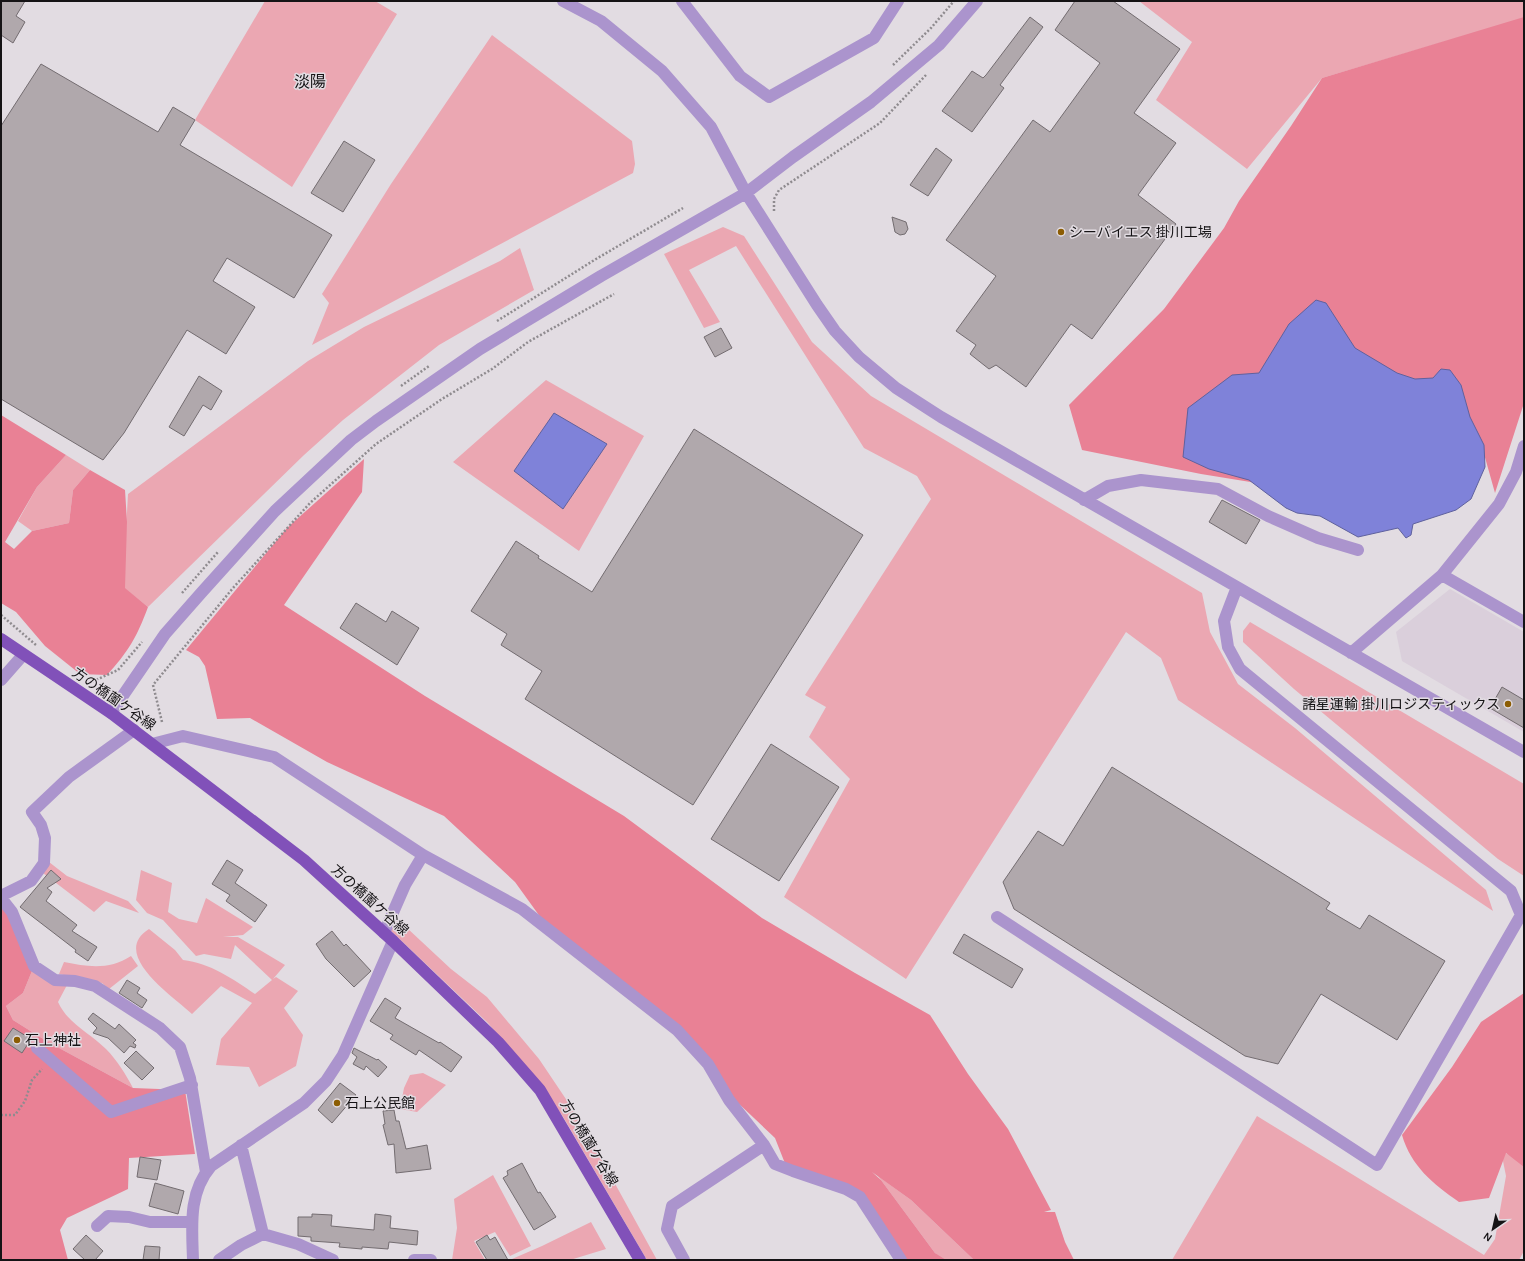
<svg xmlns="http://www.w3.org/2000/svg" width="1525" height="1261" font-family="Karla,'Noto Sans JP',sans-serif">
	<rect width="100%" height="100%" fill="#e2dce2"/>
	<path fill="#dacfdb" d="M1450 589 1524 632V732L1402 661 1396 632Z"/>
	<path fill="#eba7b2" d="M265 1H375L397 14 292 187 195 120Z
		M1139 1H1524V18L1322 78 1247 169 1156 100 1192 42Z
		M492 35 632 141 635 164 633 173 312 345 329 303 322 294 391 184Z
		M723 227 744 236 812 342 871 396 1202 593 1210 632 1238 684 1295 728 1486 890 1493 911 1178 700 1161 658 1126 632 906 979 784 897 850 779 809 737 826 707 805 695 931 499 917 476 864 448 736 246 689 270 720 322 704 328 664 254Z
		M520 248 534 290 439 345 343 420 304 455 148 607 123 587 128 494 308 361 364 327 500 261Z
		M546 380 644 436 579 551 453 462Z
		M66 455 90 470 73 490 69 523 32 531 18 521 37 487Z
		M1250 622 1524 784V876L1498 859 1294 689 1243 642V631Z
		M49 862 67 876 128 901 139 913 106 901 94 912 43 873Z
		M141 870 172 883 168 912 179 919 197 923 206 898 253 927 243 935 223 937H238L285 965 273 979 276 977 298 991 284 1008 303 1035 296 1066 259 1087 249 1067 216 1065 221 1039 252 1003 221 986 192 1014C173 996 109 954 149 929L175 950 183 960C210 963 233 979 255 994L272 980 235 945 231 959 204 954 196 956 163 920 147 913 136 900Z
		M392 914 451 969 487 997 539 1059 580 1120 657 1260H647L562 1115 488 1023 387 927Z
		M131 956 138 966 109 989 102 983 59 974 64 962C88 967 110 970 131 956Z
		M34 966 67 985 58 1002C68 1024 90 1033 106 1049 117 1060 126 1075 133 1088L48 1042 13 1020 6 1006 23 993Z
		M423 1073 446 1085 417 1112 400 1109 404 1088 410 1075Z
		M1257 1116 1484 1255 1495 1239 1506 1176 1501 1151 1524 1162V1251L1519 1260H1172Z
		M493 1175 531 1246 510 1256 495 1232 474 1241 485 1260H452L457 1228 454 1199Z
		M878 1176 911 1200 974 1260H944L935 1253Z
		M591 1222 606 1249 570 1260 512 1259 542 1246Z"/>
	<path fill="#e98195" d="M1524 17V403L1495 493 1479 436 1294 489 1201 474 1082 450 1069 405 1164 309 1224 228 1239 201 1291 126 1322 78Z
		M1 415 66 455 37 487 5 542 14 549 32 531 69 523 73 490 90 470 125 490 127 522 125 588 148 607C137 637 128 652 107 675L80 674 45 646 16 612 1 603Z
		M364 459 362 492 284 605 425 696 624 816 762 918 855 973 930 1015 968 1074 1008 1129 1051 1210 1044 1212H1055L1065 1242 1074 1260H974L911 1200 872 1172 881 1180 935 1253 946 1260H902L860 1197 786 1166 775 1138 736 1101 699 1055 541 918 515 882 444 816 327 762 250 718 217 719 205 666 199 657 186 650 287 528Z
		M1 901 34 966 23 993 6 1006 13 1020 48 1042 133 1088 185 1090 195 1154 129 1158 128 1189 67 1218 60 1230 68 1260H1Z
		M1524 993V1167L1506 1153 1489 1198 1459 1202C1433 1184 1411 1166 1402 1135L1452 1067 1481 1022Z"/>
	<path fill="#7f82d9" stroke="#5f619e" d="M1316 300 1326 303 1355 348 1397 373 1415 379 1433 378 1441 369 1450 370 1461 385 1470 417 1484 445 1485 467 1471 499 1456 510 1413 524 1411 535 1406 538 1398 528 1358 537 1320 516 1297 513 1286 508 1249 480 1209 469 1183 457 1188 408 1232 375 1259 373 1289 324Z
		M554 413 607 444 563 509 514 471Z"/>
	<path fill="#b0a8ac" stroke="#736c70" d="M1 1H25L16 16 25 22 13 43 1 35Z
		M1075 1H1113L1180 49 1134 113 1176 143 1138 195 1176 224 1092 339 1071 324 1026 387 996 365 989 369 970 354 976 345 956 331 996 276 946 240 1033 120 1050 132 1100 63 1055 30Z
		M1030 17 1043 27 1000 85 1004 88 972 132 942 111 972 71 983 78 986 75Z
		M41 64 158 132 173 107 195 120 180 145 332 235 294 298 227 258 213 281 255 307 226 354 187 330 124 433 103 460 1 399V126Z
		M344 141 375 160 343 212 311 193Z
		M936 148 952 160 928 196 910 185Z
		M892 217 906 222 908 229 905 234 900 235 895 232Z
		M721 328 732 348 715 357 704 337Z
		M199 376 222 391 211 410 203 405 184 436 169 427Z
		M694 429 863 535 693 805 525 699 542 671 501 645 507 634 471 611 516 541 539 556 538 558 592 592Z
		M1222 500 1260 520 1246 544 1209 522Z
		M356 603 386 622 392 611 419 628 397 665 340 628Z
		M1502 687 1524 700V728L1490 708Z
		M771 744 839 787 779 881 711 839Z
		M1112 767 1330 903 1326 909 1360 929 1369 915 1445 961 1397 1040 1321 994 1278 1064 1245 1056 1014 909 1003 882 1038 831 1063 846Z
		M227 860 243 870 235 883 267 905 255 922 226 901 230 895 212 884Z
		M51 870 61 879 47 888 52 892 46 901 77 925 72 931 97 947 88 961 75 952 76 950 20 907Z
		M332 931 344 946 346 944 371 971 354 987 326 959 316 944Z
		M964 934 1023 969 1012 988 953 953Z
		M127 980 140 988 137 993 147 1000 142 1008 119 993Z
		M385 998 401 1008 395 1018 439 1043 440 1042 462 1057 451 1072 419 1050 416 1055 390 1039 393 1035 370 1021Z
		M93 1013 115 1029 119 1024 136 1040 133 1043 136 1045 135 1048 130 1046 124 1053 108 1038 93 1033 97 1028 88 1019Z
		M13 1028 31 1039 22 1053 4 1041Z
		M354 1048 377 1060 378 1059 387 1067 378 1077 366 1066 364 1070 353 1064 357 1057 352 1053Z
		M136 1051 154 1068 142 1080 124 1063Z
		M340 1083 356 1095 332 1123 318 1110Z
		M394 1110 396 1121H399L406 1149 427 1145 431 1169 396 1173 394 1144 388 1145 383 1125 385 1124 383 1111Z
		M140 1157 161 1160 157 1180 137 1177Z
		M522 1163 538 1193 540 1192 556 1217 534 1230 503 1178 508 1175 507 1171Z
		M155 1183 184 1191 178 1214 149 1206Z
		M312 1214 332 1215 331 1226 374 1230 375 1214 391 1216 390 1228 418 1231 417 1245 389 1242 388 1249 362 1247V1249L339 1247 340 1243 311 1241V1237L298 1236V1217H312Z
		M86 1235 103 1251 95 1260H85L73 1249Z
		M487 1235 490 1240 495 1237 508 1260H487L476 1242Z
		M145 1246 160 1247 159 1260H143Z"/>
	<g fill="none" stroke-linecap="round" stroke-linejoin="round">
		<path stroke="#8f8b8f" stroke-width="2.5" stroke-dasharray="2 2" stroke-linecap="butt" d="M893 65 931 28 954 1
			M774 211V199L779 190 880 123 926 75
			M497 321 596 259 683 208
			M401 386 429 366
			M182 593 218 552
			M1 615 36 645
			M89 683 118 670 142 642
			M162 722 153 685 233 588 310 503 376 444 442 399 492 369 528 342 614 294
			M1 1115H15L25 1101 32 1080 42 1069"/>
		<path stroke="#ab94cd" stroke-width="12" d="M563 1 601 21 662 71 711 127 746 193 817 305 835 331 859 357 896 388 941 417 1524 752
			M682 1 740 76 769 97 874 38 898 1
			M1084 500 1108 486 1141 480 1218 489 1268 516 1318 538 1358 550
			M1442 575 1524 622
			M1351 653 1442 575 1499 504 1516 472 1524 446
			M1 680 23 655
			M111 713 165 634 202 592 275 511 351 440 376 421 480 349 601 276 746 193 793 157 871 102 939 45 977 1
			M152 744 183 736 274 757 423 855 522 909 677 1030 708 1064 729 1100 764 1145 775 1164 793 1171 846 1189 860 1197 901 1260
			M1 896 31 881 44 863 45 838 41 825 32 812 69 777 134 730
			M1 898 12 912 34 966 55 980 75 981 95 986 160 1028 180 1047 190 1078 206 1172
			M997 917 1377 1165 1521 915 1511 891 1240 669 1228 647 1224 621 1237 587
			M384 933 405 885 423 855
			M37 1048 111 1112 192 1085
			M241 1145 263 1234 298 1244 333 1260
			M97 1226 108 1216 129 1217 150 1222H192
			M193 1260C192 1226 188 1193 211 1166L304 1103 326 1081 343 1055 393 941
			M219 1260 241 1245 263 1234
			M414 1260H431
			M684 1260 667 1229 672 1206 764 1145"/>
		<path stroke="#8151b9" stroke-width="12" d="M1 639 111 713 304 860 393 941 498 1042 540 1090 640 1260"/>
	</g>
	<g fill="#8c5d03" stroke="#e2dce2" stroke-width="1.5">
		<circle cx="1061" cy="232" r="4"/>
		<circle cx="1508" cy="704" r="4"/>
		<circle cx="17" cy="1040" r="4"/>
		<circle cx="337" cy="1103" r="4"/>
	</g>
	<g text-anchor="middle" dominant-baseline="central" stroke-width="3" stroke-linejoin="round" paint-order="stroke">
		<g font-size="14" fill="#151315" stroke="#e2dce2" text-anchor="start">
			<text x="1069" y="232">シーバイエス 掛川工場</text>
			<text x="1500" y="704" text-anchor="end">諸星運輸 掛川ロジスティックス</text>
			<text x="25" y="1040">石上神社</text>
			<text x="345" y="1103">石上公民館</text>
		</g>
		<g font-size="14" fill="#151315" stroke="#e2dce2">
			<text transform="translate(114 699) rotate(35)">方の橋薗ケ谷線</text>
			<text transform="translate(370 900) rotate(42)">方の橋薗ケ谷線</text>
			<text transform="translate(589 1143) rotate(59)">方の橋薗ケ谷線</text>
		</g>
		<g font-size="16" fill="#151315" stroke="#e2dce2">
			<text x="310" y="81">淡陽</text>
		</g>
	</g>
	<rect width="1525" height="1261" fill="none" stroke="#151315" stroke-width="4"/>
	<g transform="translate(1493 1229) rotate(214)" stroke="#e2dce2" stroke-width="3" paint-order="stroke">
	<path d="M0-3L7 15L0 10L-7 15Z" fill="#151315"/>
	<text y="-6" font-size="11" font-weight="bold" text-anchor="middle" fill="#151315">N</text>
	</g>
</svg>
